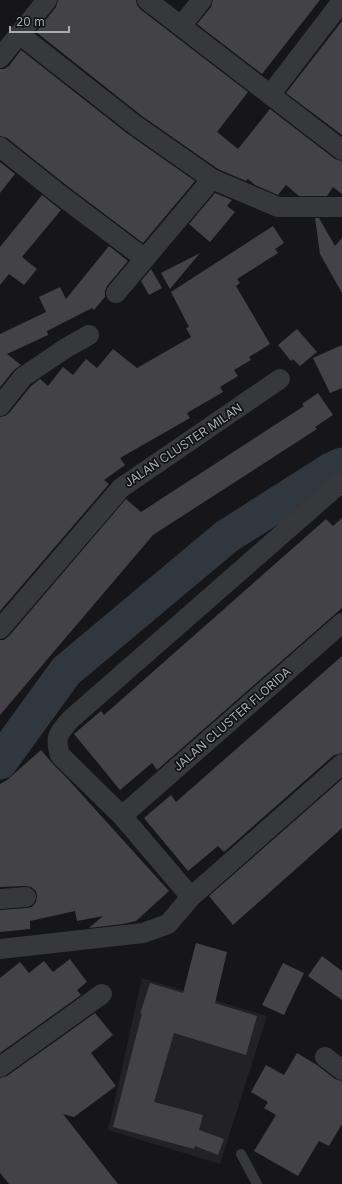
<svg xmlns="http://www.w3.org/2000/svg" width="342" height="1184" font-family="Inter,sans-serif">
	<rect width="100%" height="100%" fill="#161618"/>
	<path fill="#222224" d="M142 978 267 1016 220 1164 108 1130Z"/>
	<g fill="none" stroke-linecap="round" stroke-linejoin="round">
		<path stroke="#30373f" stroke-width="35" d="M0 762 66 671 226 537 331 470 342 465"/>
	</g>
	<path fill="#434347" d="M58 0H136L137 5 140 9 248 92 217 132 238 149 270 109 335 159 342 161V194L333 187 327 196H299L286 185 278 195 255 185 248 179 246 181 218 169 142 116 36 32 56 7Z
		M213 0H320L262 74 197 24 211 7Z
		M342 21V135L286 93Z
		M21 50 128 134 195 181 143 243 66 185 7 138 0 136V69H4L9 66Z
		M0 162 15 174 0 193Z
		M215 193 232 200 227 206 235 212 210 242 189 224Z
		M42 195 61 210 22 257 37 269 24 285 9 274 0 285V247Z
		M315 218H319L335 246 342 238V293L320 254Z
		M273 226 284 243 275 249 278 253 237 279 240 283 236 286 270 344 249 357 251 360 234 370 238 376 220 387 223 392 187 413 190 418 120 458 125 465 104 480 109 484 0 611V417L5 416 9 413 31 386 40 379 48 386 63 367 73 375 86 359 97 368 113 349 137 368 191 337 186 328 189 327 171 292Z
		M109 246 128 261 107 286 105 291V297L94 310 92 308 47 331 48 335 7 354 21 365 14 370 0 387V334L46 312 39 297 60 287 66 299Z
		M200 253 170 289 161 273Z
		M151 269 162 288 149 295 141 281Z
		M297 329 317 352 300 366 293 359 291 361 278 345Z
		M342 345V388L330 393 313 358Z
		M318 393 333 415 315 427 317 429 153 535 0 715V640H4L9 636 126 499 141 512 304 406 302 404Z
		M342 518V608L157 770 152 763 120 790 74 734 101 711 104 715 326 519 333 526Z
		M342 656V753L334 755 224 852 218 846 188 871 144 818 171 795 176 802Z
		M41 750 52 763 66 777 169 891 136 921 123 924 89 928 103 916 77 921 75 911 30 921V929L0 932V910L27 908 32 907 36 902 37 897 36 891 31 887 25 886 0 887V784L7 780Z
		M342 779V828L233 925 209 896Z
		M196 943 227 952 215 1003 257 1016 246 1055 174 1033 154 1102 203 1115 199 1130 224 1139 218 1155 195 1146 194 1149 113 1127 142 1013 140 1014 150 983 183 993Z
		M322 956 342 971V1000L308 976Z
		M70 959 87 982 77 990 81 995 0 1053V978L20 962 29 973 44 961 53 972Z
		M283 963 304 973 284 1015 262 1005Z
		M95 1013 113 1035 91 1053 116 1086 74 1117 63 1114 118 1184H9L0 1173V1078L7 1076Z
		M297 1053 317 1065 335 1079 342 1081V1124L329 1146 319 1141 298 1176 254 1151 276 1115 264 1108 268 1102 251 1092 266 1065 284 1075Z"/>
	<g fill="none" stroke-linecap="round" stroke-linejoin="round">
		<path stroke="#37383c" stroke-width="10" d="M241 1154 257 1184"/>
		<path stroke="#37383c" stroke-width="20" d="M147 0 342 150
			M181 26 202 0
			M19 34 135 125 212 179 278 207H342
			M0 58 47 0
			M270 95 342 1
			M0 147 59 194 144 258
			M116 293 212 179
			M0 406 23 377 66 348 89 335
			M0 629 121 488 280 379
			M122 816 342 623
			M191 897 122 816 60 755C54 735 59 733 71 719L337 486 342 483
			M0 899 26 897
			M0 949 143 933 168 924 191 897 342 764
			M325 1057 342 1070
			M0 1067 102 994"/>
	</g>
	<g text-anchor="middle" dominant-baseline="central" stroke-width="3.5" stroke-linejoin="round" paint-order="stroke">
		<g font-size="12" fill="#a9acb6" stroke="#111113">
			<text transform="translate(183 445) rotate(-34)">JALAN CLUSTER MILAN</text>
			<text transform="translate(232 719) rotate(-41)">JALAN CLUSTER FLORIDA</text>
		</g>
	</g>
	<path d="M10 26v6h59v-6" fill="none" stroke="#a9acb6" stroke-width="2"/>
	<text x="16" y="26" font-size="12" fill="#a9acb6" stroke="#111113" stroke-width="3" paint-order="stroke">20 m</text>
</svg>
